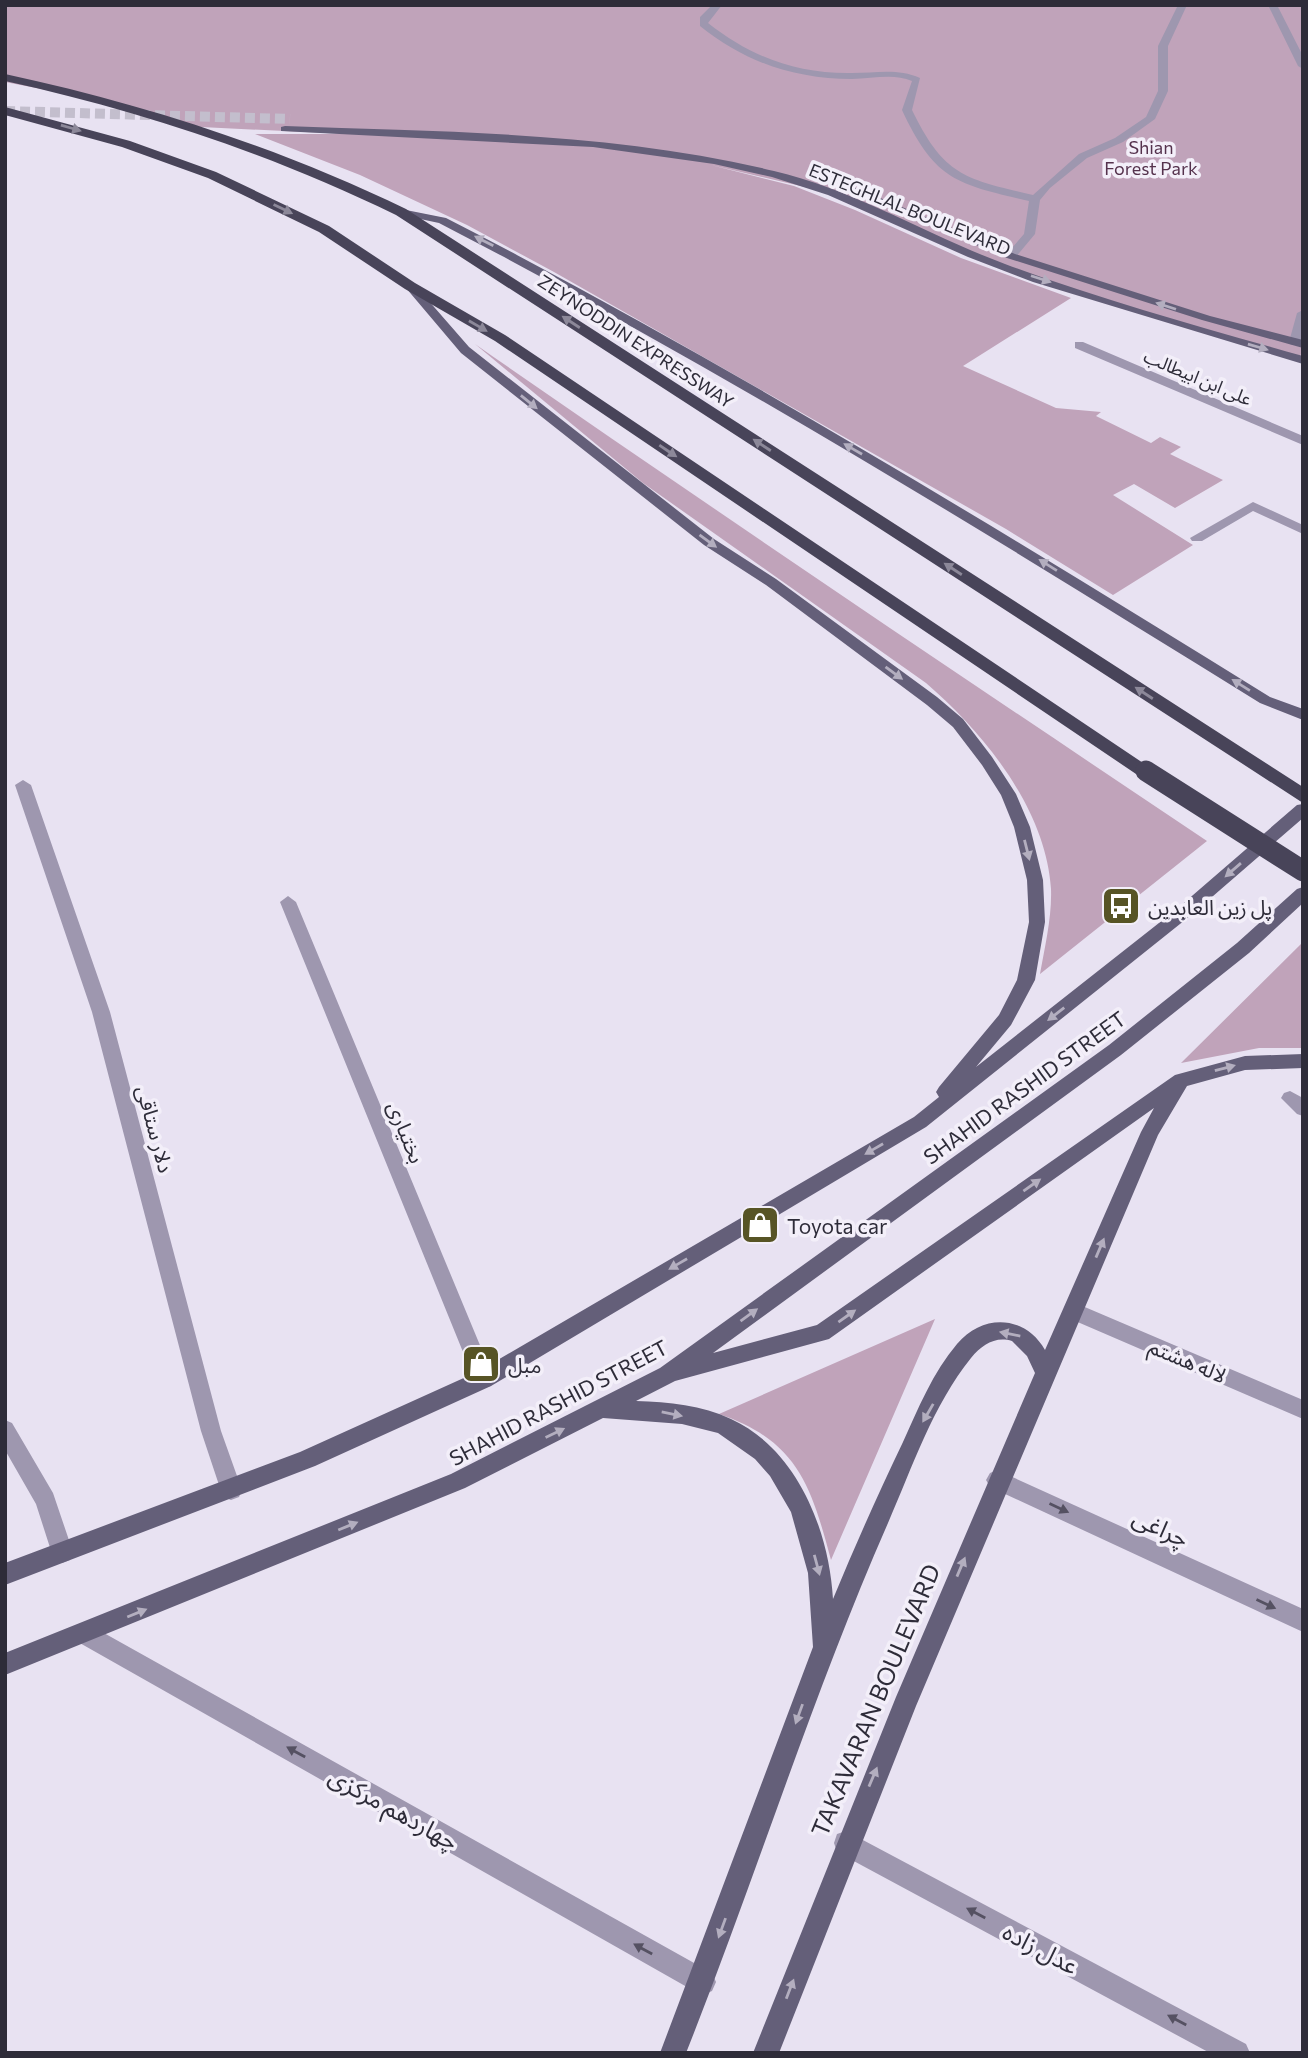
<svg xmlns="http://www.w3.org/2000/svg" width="1308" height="2058" font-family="Commissioner,'Noto Sans Arabic',sans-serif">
	<rect width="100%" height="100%" fill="#e8e2f2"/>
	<path fill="#c0a3ba" d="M5 5H1303V343L1300 359 1129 310 980 256 848 197 711 165 794 186 855 210 961 258 1071 298 963 366 1056 408 1101 412 1096 416 1151 443 1160 437 1181 447 1170 454 1223 480 1175 508 1134 484 1113 495 1193 545 1113 595 1006 529 554 272 467 225 360 175 255 134H346L181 126 78 96 5 82Z
		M475 344C717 512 962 677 1207 841L1040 974C1045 946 1052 917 1051 889 1046 809 984 733 926 683L643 483Z
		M1303 942V1048H1259L1181 1063Z
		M935 1319 831 1560C811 1486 798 1441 719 1414Z"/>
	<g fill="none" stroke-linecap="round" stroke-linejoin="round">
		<path stroke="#c3becd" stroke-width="10" stroke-dasharray="10 5" stroke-linecap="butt" d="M5 111 290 119"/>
		<path fill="#9e97af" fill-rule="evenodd" d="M712 5H722L708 23C751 57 797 74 852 73 876 73 898 68 920 78L912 110C944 176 965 179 1033 195L1079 154 1115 138 1146 117 1158 91V46L1178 5H1187L1168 46V91L1155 119 1123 142 1087 158 1050 188 1040 200 1035 234 1015 258 1011 259 1005 256 1024 234 1029 201C957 184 935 181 902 110L912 81C893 73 872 79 852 79 794 79 745 62 700 26V17Z
			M1268 5H1277L1303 56V69L1298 66Z
			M1303 310 1301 342 1291 345 1289 342 1297 313Z
			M1075 342H1083L1303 436V445L1075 348Z
			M1253 502 1303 525V534L1253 511 1202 541H1192L1190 538Z
			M23 780 31 785 110 1012 221 1431 242 1490 239 1497 231 1500 223 1497 201 1431 92 1012 15 785Z
			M288 896 296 902 494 1379 491 1386 484 1388 477 1386 474 1379 280 902Z
			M1290 1091 1303 1098V1116L1297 1114 1281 1098 1284 1093Z
			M1073 1302 1303 1400V1419L1066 1317 1063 1311 1066 1305Z
			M5 1420 12 1423 53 1493 73 1552 70 1560 62 1563 54 1560 36 1504 5 1450Z
			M997 1470 1303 1609V1632L990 1487 986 1480 990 1473Z
			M86 1623 712 1973 716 1982 712 1991 703 1995 694 1991 78 1642 75 1634 78 1626Z
			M846 1831 1246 2044 1250 2053H1210L837 1852 834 1843 837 1834Z"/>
		<path fill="#645f79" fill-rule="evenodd" d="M285 126C449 132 614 132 774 171 855 190 927 235 1005 264 1102 300 1203 328 1303 356V364L1033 282 968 257 828 195 772 177 714 164 593 147 281 131V127Z
			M837 180 1015 254 1210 316 1303 340V348L1202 320 1007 258 833 185 832 183Z
			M401 209 446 218C728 363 1000 530 1270 697L1303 709V720L1260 703C991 536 720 368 439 223L397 214V210Z
			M406 284H414L469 347 714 539 776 579 937 697 963 719 992 757 1016 794 1030 827 1043 880 1045 922 1035 980 1011 1025 976 1067 1178 908 1297 805 1303 804V818L1190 916 926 1127 491 1386 315 1466 5 1585V1563L300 1452 477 1372 914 1117 939 1097 936 1092 939 1087 999 1015 1017 980 1029 922 1027 880 1014 827 1001 795 982 765 953 727 927 705 766 585 704 545 461 353 406 288Z
			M1303 887V903L1249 953 1121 1055 713 1353 817 1325 1175 1075 1245 1056 1303 1054V1068L1245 1070 1187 1086 1158 1135 916 1706 779 2053H753L896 1697 1035 1373 1027 1356 1012 1341C995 1336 982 1345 971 1358 933 1405 912 1468 888 1523 812 1696 756 1877 686 2053H660L813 1647 808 1573 791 1512 770 1476 755 1459 718 1433 682 1424 603 1418 465 1488 5 1675V1653L451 1474 660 1368 1109 1045 1237 943 1297 889ZM1154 1108 1141 1132 1045 1350C1025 1315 983 1313 957 1344 933 1372 918 1409 903 1442 878 1494 855 1546 833 1599 829 1530 797 1449 731 1419 702 1405 669 1402 636 1401L675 1381 829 1339Z"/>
		<path fill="#484459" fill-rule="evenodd" d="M5 74C144 104 277 147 406 209L1303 787V803L396 215C271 154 141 111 5 81Z
			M5 107 130 141 216 172 329 226 415 283 505 335 1155 771 1153 776H1139L495 341 405 289 319 232 208 178 122 147 5 115Z"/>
		<path stroke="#484459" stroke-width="21" d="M1146 771 1303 871"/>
	</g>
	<defs><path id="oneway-solid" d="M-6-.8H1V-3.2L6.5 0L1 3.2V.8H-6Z" transform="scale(1.75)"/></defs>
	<g fill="#8c8899">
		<use href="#oneway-solid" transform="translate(71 128) rotate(16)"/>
		<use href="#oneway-solid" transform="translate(283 209) rotate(26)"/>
		<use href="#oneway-solid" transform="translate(571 322) rotate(-147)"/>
		<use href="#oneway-solid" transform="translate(478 326) rotate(30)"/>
		<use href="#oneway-solid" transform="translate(762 445) rotate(-147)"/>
		<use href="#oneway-solid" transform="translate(668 451) rotate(34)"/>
		<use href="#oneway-solid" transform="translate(953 569) rotate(-147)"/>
		<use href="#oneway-solid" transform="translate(1144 693) rotate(-147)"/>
	</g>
	<g fill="#b3aebf">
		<use href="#oneway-solid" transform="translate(484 241) rotate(-153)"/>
		<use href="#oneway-solid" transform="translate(1041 279) rotate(18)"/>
		<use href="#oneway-solid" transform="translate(1166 306) rotate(-162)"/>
		<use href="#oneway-solid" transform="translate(1258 347) rotate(16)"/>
		<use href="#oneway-solid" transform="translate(529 402) rotate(39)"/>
		<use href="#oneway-solid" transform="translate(853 449) rotate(-150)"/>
		<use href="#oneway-solid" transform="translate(708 541) rotate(36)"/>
		<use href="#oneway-solid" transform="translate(1048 565) rotate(-148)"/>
		<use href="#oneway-solid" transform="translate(894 673) rotate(36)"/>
		<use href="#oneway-solid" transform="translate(1241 685) rotate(-148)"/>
		<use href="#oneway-solid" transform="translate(1027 850) rotate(76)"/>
		<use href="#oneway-solid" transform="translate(1233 870) rotate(139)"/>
		<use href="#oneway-solid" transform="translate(1056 1014) rotate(142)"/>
		<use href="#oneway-solid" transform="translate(1225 1068) rotate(-15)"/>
		<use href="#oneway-solid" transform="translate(874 1149) rotate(150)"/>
		<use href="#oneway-solid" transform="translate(1032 1185) rotate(-35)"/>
		<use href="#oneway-solid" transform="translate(1100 1248) rotate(-67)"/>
		<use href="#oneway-solid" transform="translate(678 1264) rotate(150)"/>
		<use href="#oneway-solid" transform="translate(749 1315) rotate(-36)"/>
		<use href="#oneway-solid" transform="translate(847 1316) rotate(-35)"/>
		<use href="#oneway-solid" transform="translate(1010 1334) rotate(-169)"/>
		<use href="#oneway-solid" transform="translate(928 1413) rotate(120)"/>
		<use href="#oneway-solid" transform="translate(672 1414) rotate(11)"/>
		<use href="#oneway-solid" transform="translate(555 1433) rotate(-26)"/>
		<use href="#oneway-solid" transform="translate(348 1526) rotate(-22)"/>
		<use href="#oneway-solid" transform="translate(817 1565) rotate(75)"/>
		<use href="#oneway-solid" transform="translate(961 1567) rotate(-67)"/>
		<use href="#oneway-solid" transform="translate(137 1613) rotate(-22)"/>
		<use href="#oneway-solid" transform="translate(799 1714) rotate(110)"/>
		<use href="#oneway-solid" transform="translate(873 1777) rotate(-67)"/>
		<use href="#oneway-solid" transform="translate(722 1928) rotate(110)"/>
		<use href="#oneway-solid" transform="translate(790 1989) rotate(-69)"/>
	</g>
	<g fill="#555162">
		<use href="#oneway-solid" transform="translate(1059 1508) rotate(25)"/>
		<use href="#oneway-solid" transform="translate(1266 1604) rotate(25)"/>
		<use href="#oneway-solid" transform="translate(296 1752) rotate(-151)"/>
		<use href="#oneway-solid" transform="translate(976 1913) rotate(-152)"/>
		<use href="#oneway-solid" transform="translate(643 1949) rotate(-151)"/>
		<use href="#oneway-solid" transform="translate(1177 2020) rotate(-152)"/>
	</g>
	<defs>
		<symbol id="bus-square" viewBox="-11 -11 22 22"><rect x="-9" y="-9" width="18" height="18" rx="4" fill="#575425" stroke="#f3eff9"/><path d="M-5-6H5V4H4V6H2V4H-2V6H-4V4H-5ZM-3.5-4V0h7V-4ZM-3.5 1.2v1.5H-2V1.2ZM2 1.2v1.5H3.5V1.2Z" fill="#fff"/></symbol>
		<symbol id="shop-square" viewBox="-11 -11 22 22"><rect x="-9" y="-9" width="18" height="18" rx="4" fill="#575425" stroke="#f3eff9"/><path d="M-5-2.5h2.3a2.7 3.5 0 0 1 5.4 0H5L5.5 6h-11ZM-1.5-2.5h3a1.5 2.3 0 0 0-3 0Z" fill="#fff"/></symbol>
	</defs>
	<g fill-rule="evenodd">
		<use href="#bus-square" x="1099" y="884" width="44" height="44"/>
		<use href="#shop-square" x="738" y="1203" width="44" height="44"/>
		<use href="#shop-square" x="459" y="1342" width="44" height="44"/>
	</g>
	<g text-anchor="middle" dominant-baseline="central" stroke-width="7" stroke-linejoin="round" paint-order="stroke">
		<g font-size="18" fill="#55324d" stroke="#f3eff9">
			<text x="1151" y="147">Shian<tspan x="1151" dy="21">Forest Park</tspan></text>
		</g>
		<g font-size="18" fill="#2e2c39" stroke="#f3eff9">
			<text transform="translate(910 209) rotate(22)">ESTEGHLAL BOULEVARD</text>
			<text transform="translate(636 341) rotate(33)">ZEYNODDIN EXPRESSWAY</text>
			<text transform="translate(1198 377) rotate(23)">علی ابن ابیطالب</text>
		</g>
		<g font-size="21" fill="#2e2c39" stroke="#f3eff9" text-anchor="start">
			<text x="1148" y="906">پل زین العابدین</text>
			<text x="787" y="1225">Toyota car</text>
			<text x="508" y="1364">مبل</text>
		</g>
		<g font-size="21" fill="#2e2c39" stroke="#f3eff9">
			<text transform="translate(1024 1087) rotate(-36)">SHAHID RASHID STREET</text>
			<text transform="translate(156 1129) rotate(75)">دلار ستاقی</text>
			<text transform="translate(407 1132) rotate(68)">بختیاری</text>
			<text transform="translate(1188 1360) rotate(23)">لاله هشتم</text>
			<text transform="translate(558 1402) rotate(-28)">SHAHID RASHID STREET</text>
		</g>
		<g font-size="24" fill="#2e2c39" stroke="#f3eff9">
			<text transform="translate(1161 1527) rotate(25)">چراغی</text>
			<text transform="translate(875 1700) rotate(-67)">TAKAVARAN BOULEVARD</text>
			<text transform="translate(394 1808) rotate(29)">چهاردهم مرکزی</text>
			<text transform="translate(1041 1948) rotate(28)">عدل زاده</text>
		</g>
	</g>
	<rect width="1308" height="2058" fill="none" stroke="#2e2c39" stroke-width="14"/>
</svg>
